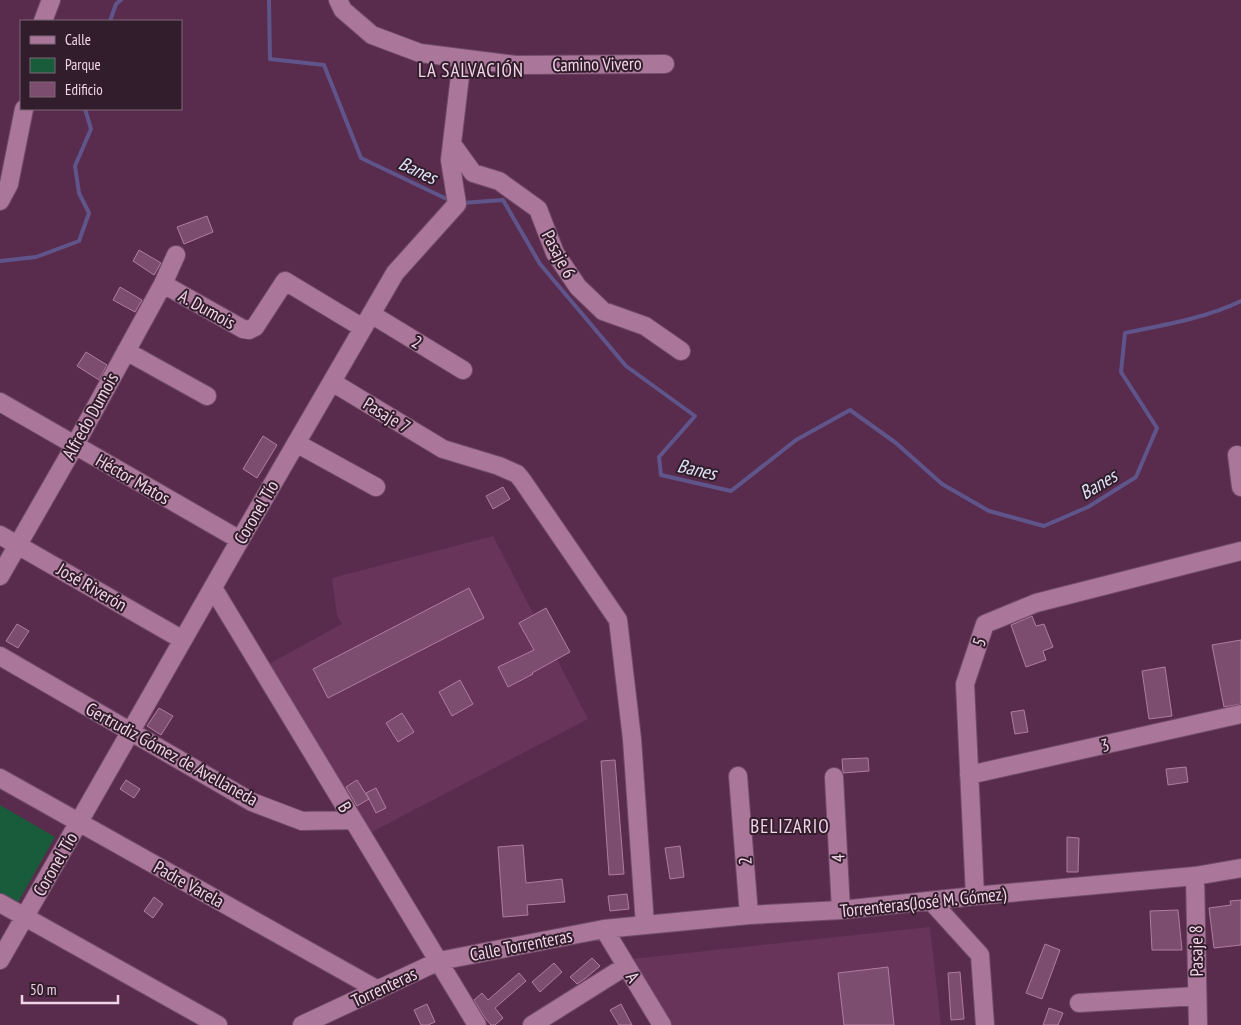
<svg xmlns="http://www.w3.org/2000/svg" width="1241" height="1025" font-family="'PT Sans Narrow',sans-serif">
	<rect width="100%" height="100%" fill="#592c4d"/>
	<path fill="#68345a" d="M493 536 588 719 368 834 269 664 342 624 337 616 332 578Z
		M930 927 941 1025H669L631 959Z"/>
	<path fill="#185c3b" d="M0 805 55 837 17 904 0 893Z"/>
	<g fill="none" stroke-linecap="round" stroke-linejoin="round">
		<path stroke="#5f558b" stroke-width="4" d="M269 0 270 59 324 65 361 158 451 201
			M110 21 116 4 121 0
			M462 203 503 200 540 264 626 366 695 416 659 457 661 475 731 491 796 440 850 410 896 443 942 484 989 511 1044 526 1088 507 1136 477 1157 428 1121 372 1125 333C1164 325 1206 318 1241 301
			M0 261 36 257 79 241 89 213 79 193 75 166 91 129 85 109"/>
	</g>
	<path fill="#7d4d6f" stroke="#b07ca0" d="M207 216 213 232 184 244 177 227Z
		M139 250 161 263 154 275 133 261Z
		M120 287 142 300 135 312 113 300Z
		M86 352 107 365 99 380 77 366Z
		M263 436 277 445 257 478 243 469Z
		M503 487 510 499 493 509 486 496Z
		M469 588 484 618 328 698 313 669Z
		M546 608 570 652 532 673 533 674 508 687 498 667 534 650 519 623Z
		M1032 616 1036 626 1044 624 1053 647 1043 651 1046 660 1026 667 1011 625Z
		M17 624 29 631 18 648 6 641Z
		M1241 640V704L1224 707 1212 645Z
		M1165 667 1172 716 1149 719 1142 671Z
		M460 680 473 704 452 716 439 692Z
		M159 708 173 716 161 735 147 726Z
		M1024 710 1028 732 1015 734 1011 712Z
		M402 713 414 732 398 742 386 723Z
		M868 758 869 771 843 773 842 759Z
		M615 760 624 874 609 875 601 761Z
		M1186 767 1188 782 1168 785 1166 769Z
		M126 780 140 789 134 798 120 789Z
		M357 780 369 799 357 806 346 787Z
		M376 788 386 808 376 813 366 793Z
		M1067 837 1079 838 1078 872H1067Z
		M523 845 526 883 562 879 565 902 527 905 528 915 503 917 498 847Z
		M680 846 684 877 670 879 665 848Z
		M627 894 629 909 610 911 608 896Z
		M154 897 163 904 153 918 144 911Z
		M1241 900V945L1214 948 1209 908 1231 905 1230 901Z
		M1178 910 1182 950H1152L1150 911Z
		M1045 944 1060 950 1042 999 1026 993Z
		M592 958 600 966 586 978 577 984 570 977Z
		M554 963 562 972 540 992 532 982Z
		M888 967 894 1025H844L838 973Z
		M960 972 964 1019 951 1020 948 973Z
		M519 973 526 981 495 1008 503 1018 495 1025H491L485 1018 474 1000 482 993 488 1000Z
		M427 1004 435 1022 428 1025H421L414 1010Z
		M621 1004 632 1025H619L610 1010Z
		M1049 1008 1063 1013 1058 1025H1043Z"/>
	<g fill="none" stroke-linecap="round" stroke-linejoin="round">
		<defs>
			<path id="minor" d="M338 0 343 10 372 35 420 53 516 65 665 64
				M43 21 51 0
				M452 144 473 173 499 181 538 209 555 253 578 287 603 311 645 326 681 351
				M0 201 9 184 24 109
				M163 284 243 329 249 330 255 327 285 281 363 328
				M371 314 463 370
				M126 351 207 396
				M332 382 443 449 499 466 517 474 522 480 618 620 632 739 645 925
				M0 402 240 540
				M296 443 376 487
				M1237 455 1241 487
				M0 535 183 640
				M0 576 75 445 163 284 176 255
				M213 588 477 1025
				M0 656 252 802 302 821 353 820
				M969 775 1241 714
				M738 776 749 915
				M834 777 841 910
				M0 778 378 990
				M1195 876 1198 1025
				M975 896 965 684 985 624 1036 603 1241 551
				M931 901 980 955 985 1025
				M0 903 218 1025
				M604 929 662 1025
				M0 960 240 540 395 273 457 204 450 160 462 59
				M1079 1003 1197 996
				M302 1025 439 961 604 929 749 915 841 910 975 896 1195 876 1241 868
				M532 1025 626 966"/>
		</defs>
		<use href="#minor" stroke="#724c68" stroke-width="20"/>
		<use href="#minor" stroke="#aa779b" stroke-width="18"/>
	</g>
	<g text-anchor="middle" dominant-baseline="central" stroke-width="4" stroke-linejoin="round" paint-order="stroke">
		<g font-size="18" fill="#f1d4e7" stroke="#321d2c">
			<text transform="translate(597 64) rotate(-1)">Camino Vivero</text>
			<text transform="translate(559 254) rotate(62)">Pasaje 6</text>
			<text transform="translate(207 309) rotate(29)">A. Dumois</text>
			<text transform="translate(417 342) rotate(31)">2</text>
			<text transform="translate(387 415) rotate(31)">Pasaje 7</text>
			<text transform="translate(90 416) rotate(-61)">Alfredo Dumois</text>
			<text transform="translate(133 479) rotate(30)">Héctor Matos</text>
			<text transform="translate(256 512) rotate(-60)">Coronel Tío</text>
			<text transform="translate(92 587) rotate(30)">José Riverón</text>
			<text transform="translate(979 642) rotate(-72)">5</text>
			<text transform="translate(1105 745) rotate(-13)">3</text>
			<text transform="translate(172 754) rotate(29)">Gertrudiz Gómez de Avellaneda</text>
			<text transform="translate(345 807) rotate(59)">B</text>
			<text transform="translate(838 858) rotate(-93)">4</text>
			<text transform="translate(745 861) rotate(-94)">2</text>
			<text transform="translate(55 864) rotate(-60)">Coronel Tío</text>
			<text transform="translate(189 884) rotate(29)">Padre Varela</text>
			<text transform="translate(923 902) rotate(-6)">Torrenteras(José M. Gómez)</text>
			<text transform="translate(521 945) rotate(-11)">Calle Torrenteras</text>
			<text transform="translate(1196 951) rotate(-91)">Pasaje 8</text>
			<text transform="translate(633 977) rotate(59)">A</text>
			<text transform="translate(384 987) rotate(-25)">Torrenteras</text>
		</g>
		<g font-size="19" letter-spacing="1" fill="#f1d4e7" stroke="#321d2c">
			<text x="471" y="70">LA SALVACIÓN</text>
			<text x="790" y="826">BELIZARIO</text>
		</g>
		<g font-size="19" font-style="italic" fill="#dfe3f8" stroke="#321d2c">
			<text transform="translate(418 170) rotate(25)">Banes</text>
			<text transform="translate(697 469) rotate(13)">Banes</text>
			<text transform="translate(1098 484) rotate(-31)">Banes</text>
		</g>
	</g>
	<rect x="20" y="20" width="162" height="90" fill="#321d2c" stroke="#7e6677"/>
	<rect x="30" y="36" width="25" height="8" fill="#aa779b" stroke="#7e6677"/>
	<text x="65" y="45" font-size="15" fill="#f1d4e7">Calle</text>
	<rect x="30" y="58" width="25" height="15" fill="#185c3b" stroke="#7e6677"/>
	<text x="65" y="70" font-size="15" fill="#f1d4e7">Parque</text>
	<rect x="30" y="82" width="25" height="15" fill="#7d4d6f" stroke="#7e6677"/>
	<text x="65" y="95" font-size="15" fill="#f1d4e7">Edificio</text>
	<path d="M22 995v8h96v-8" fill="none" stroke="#f1d4e7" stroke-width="2.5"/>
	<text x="30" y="995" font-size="15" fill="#f1d4e7" stroke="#321d2c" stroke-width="4" paint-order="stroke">50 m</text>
</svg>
